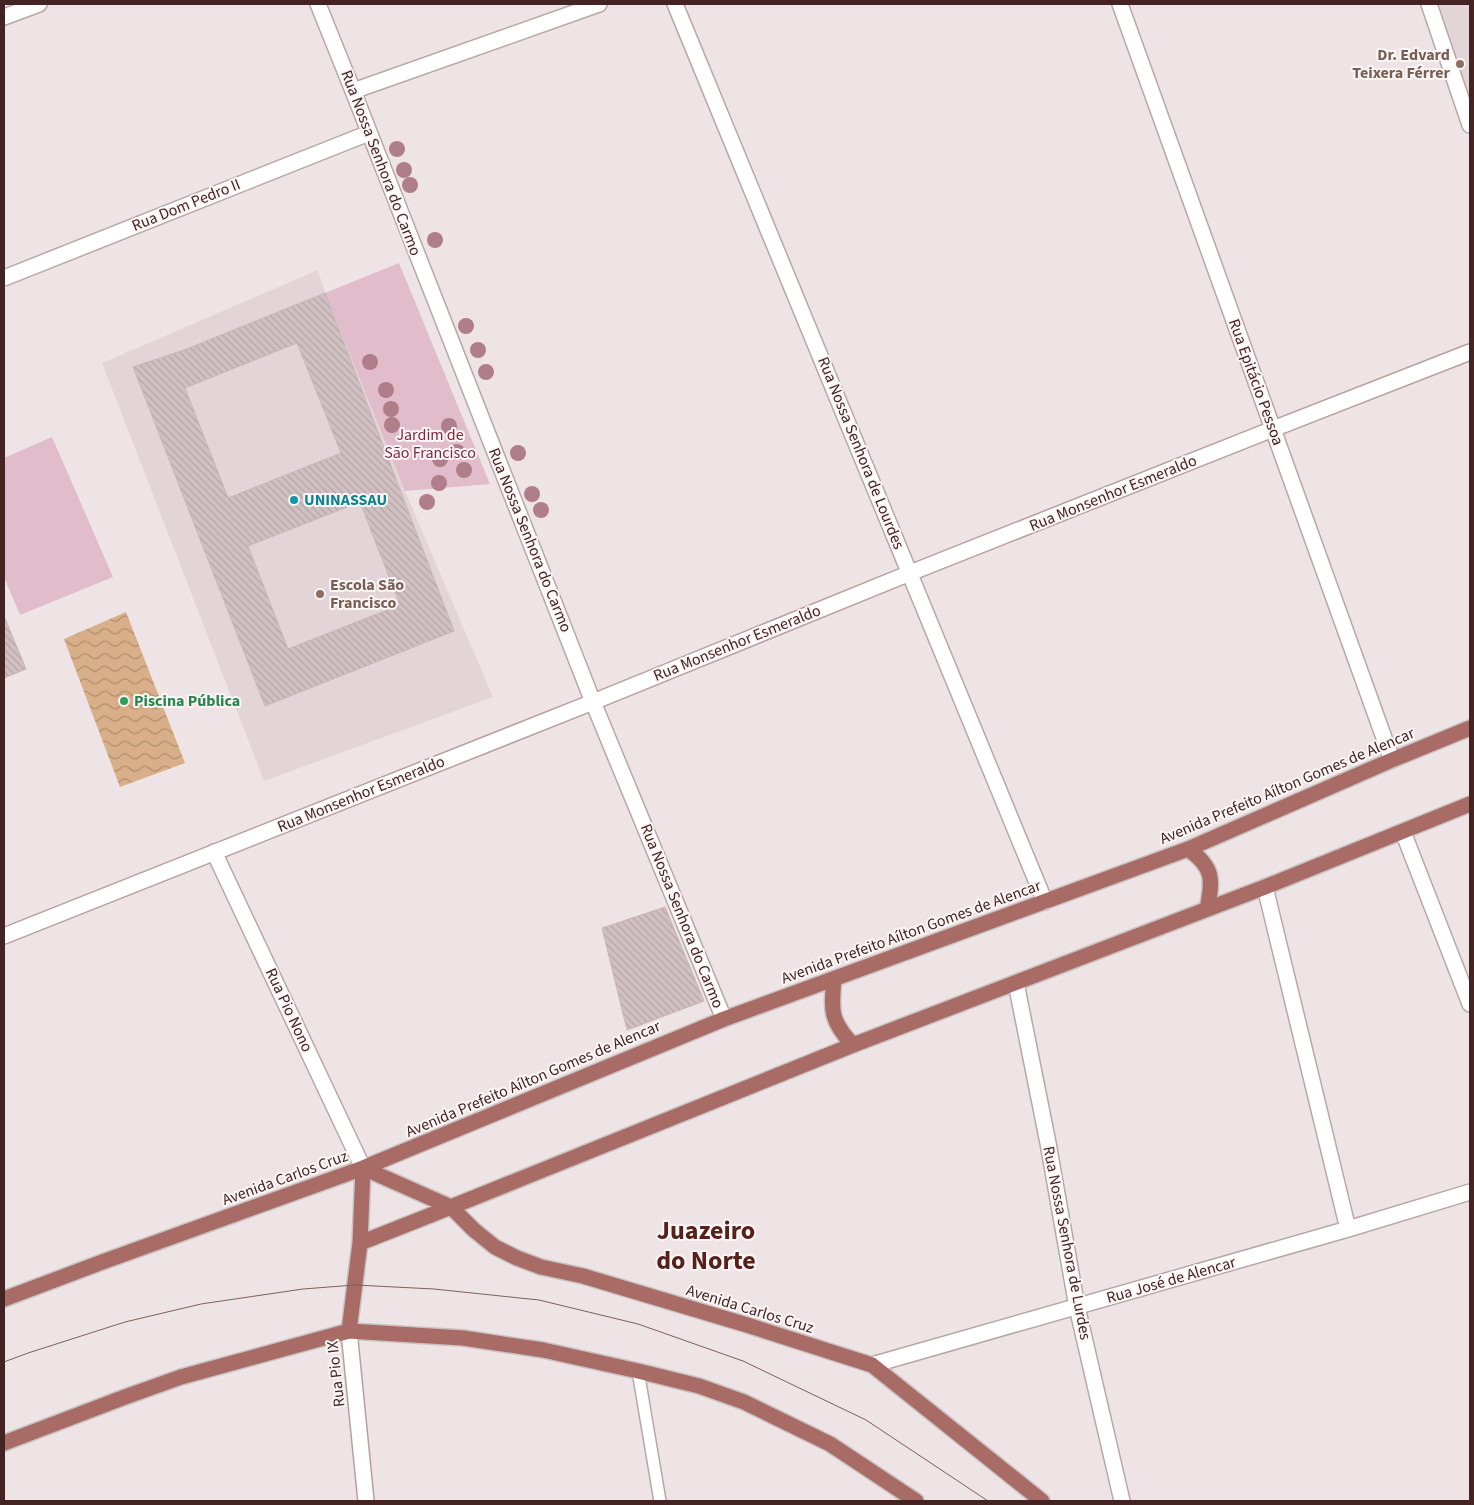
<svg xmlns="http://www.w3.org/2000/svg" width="1474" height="1505" font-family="'Source Sans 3',sans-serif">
	<defs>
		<pattern id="water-waves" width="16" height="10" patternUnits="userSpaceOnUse" patternTransform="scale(1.25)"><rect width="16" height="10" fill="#d8af88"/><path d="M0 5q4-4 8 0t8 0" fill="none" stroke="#b18e6f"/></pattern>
		<pattern id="building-back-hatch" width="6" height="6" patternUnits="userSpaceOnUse" patternTransform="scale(1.25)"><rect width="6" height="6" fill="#d0c0c2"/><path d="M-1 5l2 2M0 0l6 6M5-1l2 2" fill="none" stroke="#b4a5a6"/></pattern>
	</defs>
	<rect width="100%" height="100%" fill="#efe4e5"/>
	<path fill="#e3d5d7" d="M1429 4H1470V125Z
		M318 270 325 293 405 491 493 697 264 781 102 363Z"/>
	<path fill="#e1bccb" d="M399 263 490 484 405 491 325 293Z
		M52 437 113 577 20 615 4 577V458Z"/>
	<path fill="url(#water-waves)" d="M126 612 185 763 120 787 64 639Z"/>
	<path fill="url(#building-back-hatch)" stroke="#c9b6b7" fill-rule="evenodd" d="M325 293 454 631 265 706 133 367 184 350ZM297 343 341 453 228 498 185 388ZM360 502 400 605 288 649 248 546Z
		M4 616 26 669 4 678Z
		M665 907 704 1001 627 1030 602 928Z"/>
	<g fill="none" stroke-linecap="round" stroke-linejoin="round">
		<defs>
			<path id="lane" d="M638 1371 660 1501"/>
			<path id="street" d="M318 4 353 91 593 702 724 1019
				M675 4 1045 902
				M1120 4 1392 760
				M1429 4 1470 125
				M4 17 39 4
				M353 91 599 4
				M4 278 369 133
				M1403 832 1470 1004
				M214 852 363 1168
				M1265 887 1348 1229
				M1016 983 1048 1143 1077 1307 1122 1501
				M872 1365 1348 1229 1470 1192"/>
			<path id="secondary" d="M4 936 593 702 910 573 1273 429 1470 352
				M349 1331 366 1501"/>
			<path id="primary" d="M1188 849C1214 867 1213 880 1207 909
				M834 979C831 1010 830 1021 853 1045
				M363 1168 451 1207 474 1230 495 1247 517 1258 541 1267 583 1276 747 1325 872 1365 1042 1501
				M360 1243 436 1213 853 1045 1265 887 1470 804
				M4 1299 105 1261 363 1168 724 1019 1188 849 1392 760 1470 728
				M349 1331 360 1243 363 1168
				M4 1443 125 1397 181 1377 349 1331 463 1338 543 1350 638 1371 699 1386 744 1402 830 1444 916 1501"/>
		</defs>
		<use href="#lane" stroke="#b8a7a7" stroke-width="14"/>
		<use href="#street" stroke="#b8a7a7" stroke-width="18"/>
		<use href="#secondary" stroke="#b99f9f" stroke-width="18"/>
		<use href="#primary" stroke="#cac2c1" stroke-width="18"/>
		<use href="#lane" stroke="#fff" stroke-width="11"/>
		<use href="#street" stroke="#fff" stroke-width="15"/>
		<use href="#secondary" stroke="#fff" stroke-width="15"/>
		<use href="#primary" stroke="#a86b65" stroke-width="15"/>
		<path stroke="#7e5f5c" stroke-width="1" d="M4 1362 28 1353 125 1322 201 1304 303 1289 355 1285 434 1289 539 1300 638 1324 743 1361 866 1420 988 1501"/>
	</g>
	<g fill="#b07d8a">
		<circle cx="397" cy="149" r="8"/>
		<circle cx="404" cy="170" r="8"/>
		<circle cx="410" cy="185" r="8"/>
		<circle cx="435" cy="240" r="8"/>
		<circle cx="466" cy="326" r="8"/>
		<circle cx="478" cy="350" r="8"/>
		<circle cx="370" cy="362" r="8"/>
		<circle cx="486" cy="372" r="8"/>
		<circle cx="386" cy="390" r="8"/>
		<circle cx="391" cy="409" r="8"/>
		<circle cx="392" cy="425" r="8"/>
		<circle cx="449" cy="426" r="8"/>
		<circle cx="457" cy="452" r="8"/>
		<circle cx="518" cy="453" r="8"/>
		<circle cx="440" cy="459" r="8"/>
		<circle cx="464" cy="470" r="8"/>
		<circle cx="439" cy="483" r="8"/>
		<circle cx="532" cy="494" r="8"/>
		<circle cx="427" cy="502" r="8"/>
		<circle cx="541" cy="510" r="8"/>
	</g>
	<g fill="#8d6e63" stroke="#fbf6f6" stroke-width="2">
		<circle cx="1460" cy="64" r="5"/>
		<circle cx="320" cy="594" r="5"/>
	</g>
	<circle fill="#0f9aa8" stroke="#fbf6f6" stroke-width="2" cx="294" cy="500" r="5"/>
	<circle fill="#2e9e5b" stroke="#fbf6f6" stroke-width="2" cx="124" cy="701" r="5"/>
	<g text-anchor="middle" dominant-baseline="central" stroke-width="4" stroke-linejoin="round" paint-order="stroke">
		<g font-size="16" font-weight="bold" fill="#785e54" stroke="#fbf6f6" text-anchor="end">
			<text x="1450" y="55">Dr. Edvard<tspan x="1450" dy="18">Teixera Férrer</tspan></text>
			<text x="330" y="585" text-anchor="start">Escola São<tspan x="330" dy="18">Francisco</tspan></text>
		</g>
		<g font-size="16" fill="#432422" stroke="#fbf6f6">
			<text transform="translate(381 163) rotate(69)">Rua Nossa Senhora do Carmo</text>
			<text transform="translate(186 205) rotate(-22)">Rua Dom Pedro II</text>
			<text transform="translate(1256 382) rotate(70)">Rua Epitácio Pessoa</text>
			<text transform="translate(861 453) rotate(68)">Rua Nossa Senhora de Lourdes</text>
			<text transform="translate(1113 493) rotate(-22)">Rua Monsenhor Esmeraldo</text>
			<text transform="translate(530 540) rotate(68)">Rua Nossa Senhora do Carmo</text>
			<text transform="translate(737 643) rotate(-22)">Rua Monsenhor Esmeraldo</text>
			<text transform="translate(1287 786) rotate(-23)">Avenida Prefeito Aílton Gomes de Alencar</text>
			<text transform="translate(361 794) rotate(-22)">Rua Monsenhor Esmeraldo</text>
			<text transform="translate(682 916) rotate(68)">Rua Nossa Senhora do Carmo</text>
			<text transform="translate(911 932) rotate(-20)">Avenida Prefeito Aílton Gomes de Alencar</text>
			<text transform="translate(289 1010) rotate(65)">Rua Pio Nono</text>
			<text transform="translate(533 1079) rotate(-23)">Avenida Prefeito Aílton Gomes de Alencar</text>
			<text transform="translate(285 1178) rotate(-20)">Avenida Carlos Cruz</text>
			<text transform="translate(1067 1243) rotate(79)">Rua Nossa Senhora de Lurdes</text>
			<text transform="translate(1171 1280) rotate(-16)">Rua José de Alencar</text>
			<text transform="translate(750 1309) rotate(17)">Avenida Carlos Cruz</text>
			<text transform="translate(336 1374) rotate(-96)">Rua Pio IX</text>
		</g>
		<g font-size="16" fill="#7d2840" stroke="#fbf6f6">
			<text x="430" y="435">Jardim de<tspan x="430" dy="18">São Francisco</tspan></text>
		</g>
		<g font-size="16" font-weight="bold" fill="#0d838f" stroke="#fbf6f6" text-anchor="start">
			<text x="304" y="500">UNINASSAU</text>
		</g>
		<g font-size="16" font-weight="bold" fill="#27864d" stroke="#fbf6f6" text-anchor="start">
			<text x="134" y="701">Piscina Pública</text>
		</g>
		<g font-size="26" font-weight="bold" fill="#57211b" stroke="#fbf6f6">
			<text x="706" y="1230">Juazeiro<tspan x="706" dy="30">do Norte</tspan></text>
		</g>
	</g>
	<rect width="1474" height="1505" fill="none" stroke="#432422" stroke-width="10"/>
</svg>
